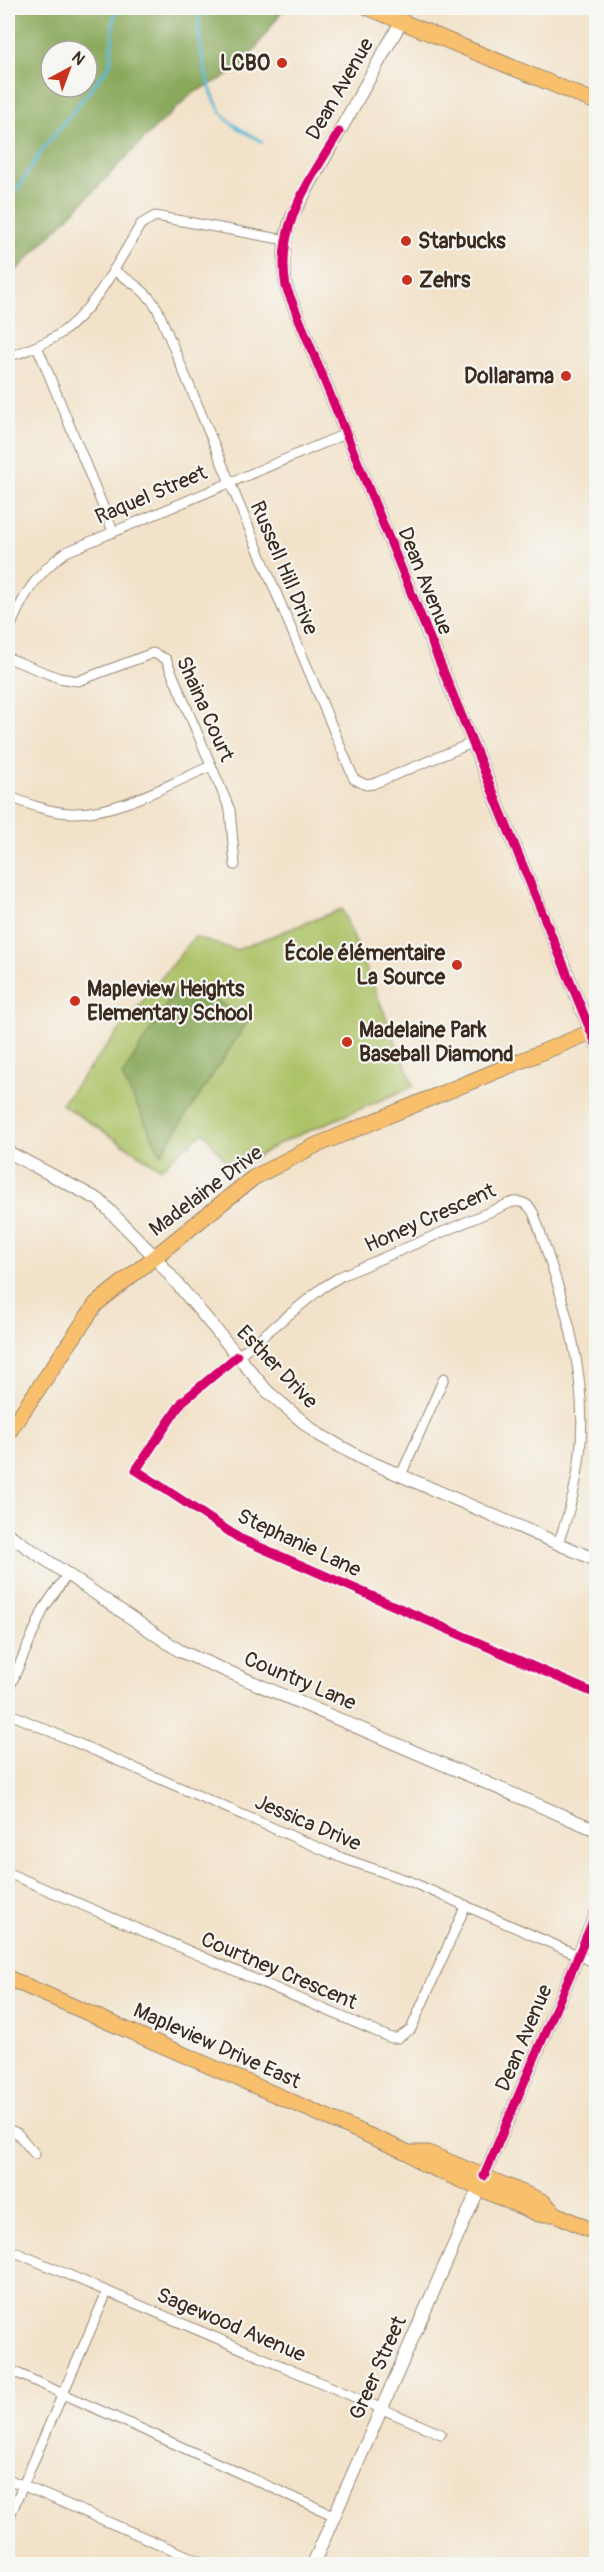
<svg xmlns="http://www.w3.org/2000/svg" width="604" height="2572" font-family="Pangolin,sans-serif">
	<rect width="100%" height="100%" fill="#f6f6f2"/>
	<filter id="ink" filterUnits="userSpaceOnUse"><feTurbulence type="fractalNoise" baseFrequency=".0167" numOctaves="2"/><feDisplacementMap in="SourceGraphic" scale="12" xChannelSelector="R" yChannelSelector="G"/><feConvolveMatrix kernelMatrix="1 2 1 2 8 2 1 2 1" color-interpolation-filters="sRGB"/></filter>
	<filter id="wash" filterUnits="userSpaceOnUse"><feTurbulence type="fractalNoise" baseFrequency=".008" numOctaves="4" result="noise"/><feDisplacementMap in="SourceGraphic" scale="24" xChannelSelector="R" yChannelSelector="G"/><feGaussianBlur stdDeviation="1.35" result="paint"/><feColorMatrix in="noise" values="0 0 0 0 0 0 0 0 0 0 0 0 0 0 0 0 0 1.4 0 .05"/><feComposite in="paint" operator="in"/></filter>
	<g filter="url(#wash)">
		<rect width="100%" height="100%" fill="#f2e2c9"/>
		<path fill="#adc368" stroke="#747643" stroke-width="1.5" d="M342 909 414 1086 278 1144 233 1171 204 1132 160 1168 61 1104 194 937 236 950Z"/>
		<path fill="#8aa95c" stroke="#626a3d" stroke-width="1.5" fill-rule="evenodd" d="M8 8H284L241 69 193 93 153 130 8 279ZM51 51H87V87H51Z
			M180 983 250 1018 161 1154 122 1076Z"/>
		<g fill="none" stroke-linecap="round" stroke-linejoin="round">
			<path stroke="#58b8d7" stroke-width="3" d="M200 8C195 36 207 102 230 122 239 130 252 135 262 142
				M8 191 18 188 43 149 110 65 114 15 120 8"/>
		</g>
	</g>
	<g filter="url(#ink)">
		<g fill="none" stroke-linecap="round" stroke-linejoin="round">
			<defs>
				<path id="minor" d="M113 270C130 281 146 290 157 308L354 779 366 785 373 784 472 743
					M37 346 113 531
					M8 357C25 351 43 345 58 335 94 312 119 260 141 224L155 216 285 240
					M8 633C21 599 35 574 66 552L345 434
					M8 658 59 678 78 681 153 653 166 659 230 810 235 865
					M8 796C28 804 48 812 70 813 116 815 169 784 211 766
					M401 1475 444 1378
					M558 1543C604 1423 576 1334 535 1217 531 1205 523 1199 510 1203L341 1276 322 1288 187 1397 136 1470 239 1538 596 1694
					M8 1691 44 1608 67 1575
					M8 1713 342 1858 409 1881 596 1963
					M8 1873 391 2038H398L411 2029 466 1905
					M8 2129 17 2133 35 2154
					M8 2249 441 2434
					M8 2369 335 2516
					M8 2479 206 2564
					M8 2520 107 2292"/>
				<path id="tertiary" d="M401 22 293 214C283 238 282 261 286 287L596 1044
					M8 1152 99 1200 154 1256 267 1391 316 1433 363 1459 596 1560
					M8 1534 180 1651 596 1830
					M484 2176 596 1914
					M313 2564 479 2188"/>
				<path id="primary" d="M369 8 596 102
					M8 1433 96 1304 253 1178 312 1147 596 1030
					M8 1978 409 2153 424 2164 538 2214H556
					M409 2153H428L542 2201 556 2214 596 2233"/>
			</defs>
			<use href="#minor" stroke="#968674" stroke-width="11"/>
			<use href="#tertiary" stroke="#968674" stroke-width="14"/>
			<use href="#primary" stroke="#968674" stroke-width="17"/>
			<use href="#minor" stroke="#fff" stroke-width="9"/>
			<use href="#tertiary" stroke="#fff" stroke-width="12"/>
			<use href="#primary" stroke="#f8bf6c" stroke-width="15"/>
			<defs>
				<path id="cycleway" d="M339 132C309 182 275 225 286 287L596 1044
					M237 1356 182 1402 136 1470 239 1538 596 1694
					M484 2176 596 1914"/>
			</defs>
			<use href="#cycleway" stroke="#f6f6f2" stroke-width="13"/>
			<use href="#cycleway" stroke="#d6006c" stroke-width="9"/>
		</g>
	</g>
	<g fill="#c8321e" stroke="#f6f6f2" stroke-width="2">
		<circle cx="282" cy="63" r="6"/>
		<circle cx="406" cy="241" r="6"/>
		<circle cx="407" cy="280" r="6"/>
		<circle cx="566" cy="376" r="6"/>
		<circle cx="457" cy="965" r="6"/>
		<circle cx="75" cy="1001" r="6"/>
		<circle cx="347" cy="1042" r="6"/>
	</g>
	<g text-anchor="middle" dominant-baseline="central" stroke-width="4.5" stroke-linejoin="round" paint-order="stroke">
		<g font-size="21" font-weight="bold" fill="#3b2a1e" stroke="#f6f6f2" text-anchor="start">
			<text x="270" y="63" text-anchor="end">LCBO</text>
			<text x="418" y="241">Starbucks</text>
			<text x="419" y="280">Zehrs</text>
			<text x="554" y="376" text-anchor="end">Dollarama</text>
			<text x="445" y="953" text-anchor="end">École élémentaire<tspan x="445" dy="24">La Source</tspan></text>
			<text x="87" y="989">Mapleview Heights<tspan x="87" dy="24">Elementary School</tspan></text>
			<text x="359" y="1030">Madelaine Park<tspan x="359" dy="24">Baseball Diamond</tspan></text>
		</g>
		<g font-size="21" fill="#3b2a1e" stroke="#f6f6f2">
			<text transform="translate(340 89) rotate(-60)">Dean Avenue</text>
			<text transform="translate(151 495) rotate(-23)">Raquel Street</text>
			<text transform="translate(284 568) rotate(67)">Russell Hill Drive</text>
			<text transform="translate(425 581) rotate(68)">Dean Avenue</text>
			<text transform="translate(205 709) rotate(66)">Shaina Court</text>
			<text transform="translate(206 1191) rotate(-37)">Madelaine Drive</text>
			<text transform="translate(430 1218) rotate(-24)">Honey Crescent</text>
			<text transform="translate(277 1367) rotate(46)">Esther Drive</text>
			<text transform="translate(299 1543) rotate(25)">Stephanie Lane</text>
			<text transform="translate(300 1681) rotate(23)">Country Lane</text>
			<text transform="translate(308 1823) rotate(23)">Jessica Drive</text>
			<text transform="translate(279 1971) rotate(23)">Courtney Crescent</text>
			<text transform="translate(524 2038) rotate(-67)">Dean Avenue</text>
			<text transform="translate(217 2046) rotate(24)">Mapleview Drive East</text>
			<text transform="translate(231 2325) rotate(23)">Sagewood Avenue</text>
			<text transform="translate(378 2368) rotate(-66)">Greer Street</text>
		</g>
	</g>
	<rect width="604" height="2572" fill="none" stroke="#f6f6f2" stroke-width="30"/>
	<g transform="translate(69 69) rotate(41)"><circle r="28" fill="#f6f6f2" stroke="#aba49d" stroke-width="1.5"/>
	<path d="M0-4.5L10 22L0 15L-10 22Z" fill="#c8321e"/>
	<text y="-9" font-size="16" font-weight="bold" text-anchor="middle" fill="#3b2a1e">N</text>
	</g>
</svg>
